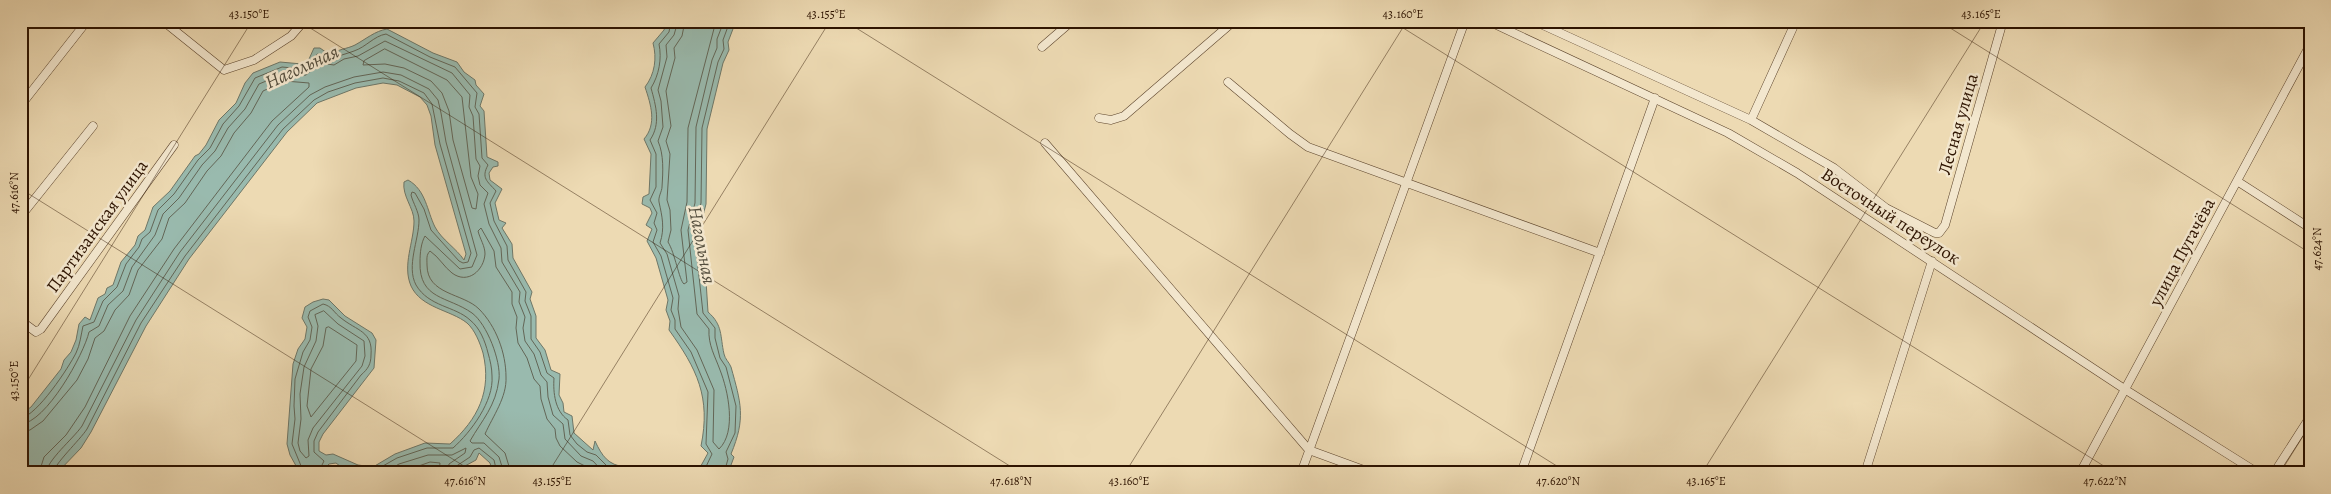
<svg xmlns="http://www.w3.org/2000/svg" width="2331" height="494" font-family="Alegreya,serif">
	<rect width="100%" height="100%" fill="#eddab3"/>
	<filter id="stains"><feTurbulence type="fractalNoise" baseFrequency=".004" numOctaves="4"/><feColorMatrix values="0 0 0 0 .2 0 0 0 0 .09 0 0 0 0 .02 0 0 0 .5 -.17"/></filter>
	<radialGradient id="worn" r=".72"><stop offset=".6" stop-color="#630" stop-opacity="0"/><stop offset="1" stop-color="#630" stop-opacity=".3"/></radialGradient>
	<path fill="#99baae" stroke="#6e7768" d="M667 21H736L728 42 729 50 723 63 707 129 706 204 699 231 705 265 708 312C723 325 720 336 724 354 725 359 729 362 731 367 741 403 746 418 731 454L734 457 728 473H697L708 453 701 446C711 397 697 369 669 330L670 321 666 310 668 300 656 258 647 241 652 229 646 225 652 213 650 208 642 204 643 197 649 194 651 154 644 139C657 124 651 105 645 87 655 74 657 58 653 43L664 30Z
		M387 29 433 53 457 62 464 72 475 80 476 85 484 94 480 106 484 111 487 157 498 162V166L493 167 489 173 490 180 502 189 495 203 499 220 506 223 502 228 512 244 513 258 532 292 530 299 536 316V338L545 350 551 370 560 374 559 395 563 403 564 412 572 416 574 433 593 450 595 441C602 456 608 465 625 467L628 473H493L490 463 479 453 476 460 452 473H349L336 463 329 464 320 473H300L290 455 287 444 293 364 298 349 305 339 307 327 302 318 305 307 313 302 323 299 329 300 345 316 372 333 376 340 374 368 323 434 319 442V451L326 455 333 454 358 465 373 467 395 454 425 443 450 444C478 419 492 391 483 353 480 343 475 330 467 323 451 310 421 308 411 286 402 265 414 242 414 221 414 208 402 196 404 182L408 180C426 190 427 211 435 227 442 240 456 248 464 260L466 254 435 145 431 116 427 105 420 97 397 85 383 83 356 88 317 103 287 132 189 259 146 326 91 432 81 448 57 473H21V414L31 407 61 369 64 360 71 352 76 340 79 324 85 317 90 320 98 298 105 294 107 288 113 285 121 262 135 245 138 236 145 230 153 207 170 191 195 156 199 154 206 145 219 120 236 103 245 83 253 73 280 62 302 64 309 59 314 48H320L330 55C338 49 347 49 355 45 366 39 375 31 387 29Z"/>
	<g fill="none" stroke-linecap="round" stroke-linejoin="round">
		<path stroke="#636657" stroke-width="1" d="M671 21 669 32 659 44C662 59 659 75 651 88 656 106 661 124 650 140L656 154V187L650 200 657 213 654 223 657 230 653 242 661 256 673 298 671 310 675 320V329L691 352 708 392 706 444 712 454 703 473
			M678 21 674 35 666 45 667 57 658 90 661 101 663 127 658 141C664 155 663 171 662 187 662 191 658 197 659 202 662 216 665 228 660 243L667 254 679 296 678 309 681 327 697 350 714 390 713 442 719 449C737 432 728 390 720 370 715 356 708 345 709 329L697 314 688 230 695 203 696 127 712 60 717 48V39L724 21
			M685 21 682 36 674 48 675 58 666 91 671 126 666 141 670 154 667 200 670 210 671 230 668 242C675 253 679 280 684 284L687 282 681 230 687 202 688 128 716 21
			M385 49 447 80 462 97 471 177 478 194 476 209 472 208 453 140 449 111 442 93 431 81 404 68 385 64 363 65 364 61Z
			M324 311 338 324 364 341 365 356 362 366 313 428 308 440 309 456 306 458 300 451 298 443 301 419 300 394 304 367 316 341 318 326 315 315Z
			M329 327 357 345 356 361 311 417 307 406 311 369 323 346 326 328Z
			M21 418C37 416 69 367 76 353 80 345 81 335 83 326L94 322 103 301 117 287 126 264 139 247 142 239 150 232 158 210 174 194 198 160 210 148 223 124 239 106 255 78 282 67 304 69 313 62 317 54 332 59C340 55 346 54 354 51 366 47 374 36 386 34L430 57 455 67 477 93 475 107 479 114 482 158 488 165C481 178 487 181 496 191L490 203 494 221 507 246 508 260 526 292 525 301 531 316V339L540 352 547 373 554 378C553 393 555 411 568 420L570 435 577 444 587 452 596 455 611 470 622 473
			M21 424C46 423 84 354 89 332L99 326 108 305 123 291 132 267 155 235 163 214 179 198 202 165 215 151 228 128 245 109 259 84 283 74 296 76 306 75 320 63 334 65 344 59 358 56 385 41 452 73 470 95 469 107 473 116 476 159 480 166 478 176 480 185 488 193 484 204 489 224 501 248 502 262 520 292 519 302 525 317 523 328 525 341 534 354 541 375 547 382 548 397 553 415 563 424 565 439 581 456 593 461 604 473
			M21 432 30 430 43 421 77 380 88 359 95 338 104 331 115 310 129 295 138 270 162 239 169 218 185 203 207 171 221 156 234 133 251 113 263 91 285 81 309 83V87L272 121 174 249 130 316 85 407 66 435 44 457 39 473
			M46 473C47 460 73 439 82 426L136 320 180 252 278 125 310 95 325 87 354 77 383 72 401 75 429 89 438 100 441 113 446 142 477 255 472 267 460 269 425 236C421 243 420 253 420 262 419 300 448 296 472 313 487 324 501 361 499 379 496 406 482 420 470 441L472 443H484L499 457 504 473
			M53 473C54 464 80 440 87 429L141 323 185 256 283 129 314 100 328 92 355 83 383 78 399 81 424 93 432 104 440 144 471 253 468 262 463 263 459 261 431 230 424 209 415 193 412 192 411 195C413 203 419 212 419 220 419 240 406 266 416 285 429 307 455 306 470 320 480 328 485 341 488 353 490 360 492 368 492 376 494 401 471 432 453 448H427L397 458 374 471 354 470 352 473
			M304 473 292 444 295 419 294 406 295 379 303 352 310 340 312 327 308 317 310 311 323 304C332 306 334 313 341 318 357 331 373 331 371 355 371 364 368 369 361 375L318 432 314 441V452L324 461 318 473
			M384 473 399 464 428 455H452L466 448 465 453 449 464 447 473
			M399 473 430 462 440 463 439 473
			M453 473 455 467 470 457 474 450 479 448 494 460 497 473
			M511 473 505 453 485 434C493 416 507 397 506 377 506 353 496 326 479 309 463 293 427 295 427 265 427 259 426 255 430 251 439 257 444 267 452 273 468 285 484 270 485 254 485 246 480 239 478 231L481 228 494 251 496 267 512 292V304L517 317 516 328 518 343 527 358 534 379 540 386 541 399 547 419 555 429 556 438 560 446 577 462 589 468 593 473
			M724 473 728 459 726 452 735 433 736 406 726 367 720 358 715 338V328L703 313 694 230 701 203 702 128 718 62 724 49 723 40 730 21"/>
		<defs>
			<path id="street" d="M163 21 224 70 254 60 291 36 304 21
				M1488 21 1728 133 1797 173 2126 390 2258 473
				M1534 21 1751 120 1834 168 1886 208 1935 233H1939L1945 225 2003 21
				M1042 47 1072 21
				M1228 82 1290 134 1308 147 1600 253
				M21 105 87 21
				M1099 118 1111 120 1124 116 1234 21
				M1751 120 1796 21
				M1045 143 1309 450 1372 473
				M2237 181 2310 228
				M21 216 93 126
				M21 321 36 332 41 329 174 145
				M1301 473 1465 21
				M1521 473 1655 98
				M1865 473 1932 261
				M2080 473 2310 45
				M2274 473 2310 417"/>
		</defs>
		<use href="#street" stroke="#5d452d" stroke-width="9"/>
		<use href="#street" stroke="#f3e7ce" stroke-width="8"/>
	</g>
	<path fill="none" stroke="#2d1300" stroke-width="1" stroke-opacity="0.45" d="M299 21 1021 473M845 21 1568 473M1392 21 2115 473M1939 21 2310 253M21 189 475 473M21 391 252 21M548 473 830 21M1125 473 1407 21M1702 473 1985 21M2280 473 2310 425"/>
	<g text-anchor="middle" dominant-baseline="central" stroke-width="5" stroke-linejoin="round" paint-order="stroke">
		<g font-size="18" fill="#2d1300" stroke="#f3e7ce">
			<text transform="translate(1958 124) rotate(-74)">Лесная улица</text>
			<text transform="translate(1891 216) rotate(33)">Восточный переулок</text>
			<text transform="translate(97 226) rotate(-54)">Партизанская улица</text>
			<text transform="translate(2182 252) rotate(-62)">улица Пугачёва</text>
		</g>
		<g font-size="19" font-style="italic" fill="#534d3d" stroke="#f3e7ce">
			<text transform="translate(302 67) rotate(-25)">Нагольная</text>
			<text transform="translate(702 245) rotate(79)">Нагольная</text>
		</g>
	</g>
	<rect width="2331" height="494" fill="none" stroke="#eddab3" stroke-width="55"/>
	<rect x="28" y="28" width="2276" height="438" fill="none" stroke="#2d1300" stroke-width="2"/>
	<g font-size="12" text-anchor="middle" fill="#2d1300">
		<text x="249" y="18">43.150°E</text>
		<text x="826" y="18">43.155°E</text>
		<text x="1403" y="18">43.160°E</text>
		<text x="1981" y="18">43.165°E</text>
		<text transform="translate(14 193) rotate(-90)" y="4">47.616°N</text>
		<text transform="translate(2317 249) rotate(-90)" y="4">47.624°N</text>
		<text transform="translate(14 381) rotate(-90)" y="4">43.150°E</text>
		<text x="465" y="485">47.616°N</text>
		<text x="552" y="485">43.155°E</text>
		<text x="1011" y="485">47.618°N</text>
		<text x="1129" y="485">43.160°E</text>
		<text x="1558" y="485">47.620°N</text>
		<text x="1706" y="485">43.165°E</text>
		<text x="2105" y="485">47.622°N</text>
	</g>
	<rect width="100%" height="100%" filter="url(#stains)"/>
	<rect width="100%" height="100%" fill="url(#worn)"/>
</svg>
